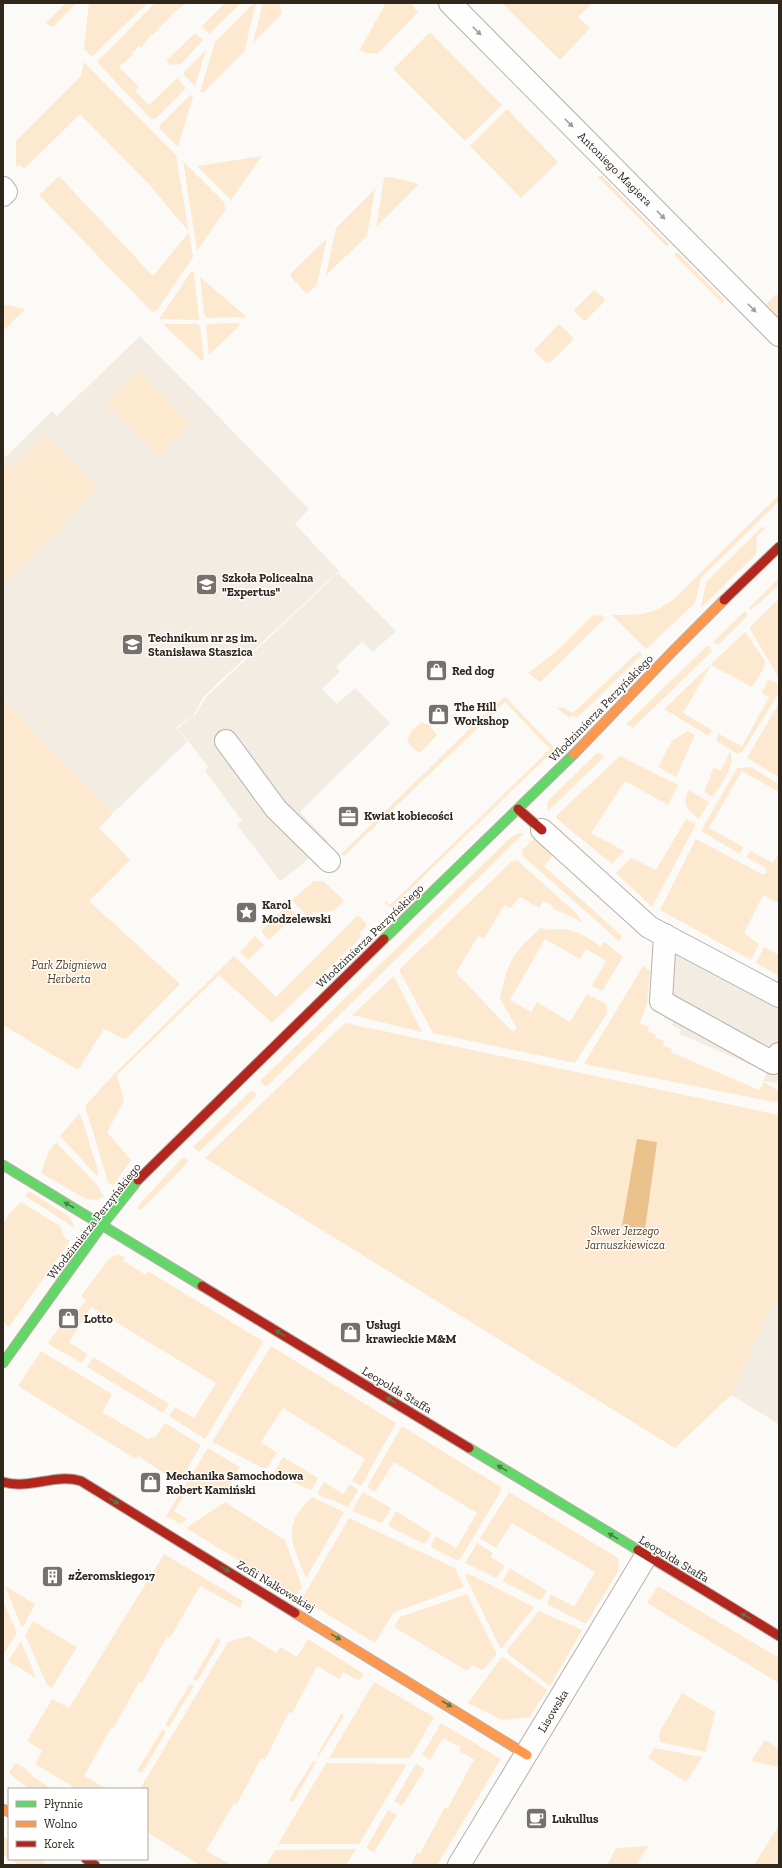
<svg xmlns="http://www.w3.org/2000/svg" width="782" height="1868" font-family="'Zilla Slab',serif">
	<rect width="100%" height="100%" fill="#fcfaf7"/>
	<path fill="#f3ece3" d="M140 336 309 509 295 524 339 571 204 696 193 716 177 727 187 742 113 813 3 700V459L52 411 57 416Z
		M338 573 396 631 373 652 362 642 336 667 340 672 322 689 337 704 355 688 390 723 300 812 328 841 298 868 280 881 237 825 242 821 205 771 208 767 178 728 195 715 206 697Z
		M658 932 779 991V1078L776 1083 763 1081 767 1072 680 1034 681 1030 672 1025 673 1022 664 1018 665 1015 659 1008 649 1004Z
		M779 1303V1424L731 1395 772 1305Z"/>
	<path fill="#fde9d0" d="M66 3H76L53 27 46 23Z
		M89 3H147L92 57 84 49Z
		M155 3 185 4 171 15 172 16 158 28 159 29 153 35 152 34 141 48 139 46 132 53 133 55 119 67 139 87 135 91 149 105 177 78 185 87 184 90 155 119H151L97 62Z
		M225 3H241L209 34 202 26Z
		M254 3H256L244 52 204 92H200L215 42Z
		M263 3H279L282 14 253 43Z
		M386 3H411L418 12 378 53H366L362 50 358 53Z
		M502 3H592L578 17 590 28 560 60Z
		M195 33 203 40 181 64 171 65 166 61Z
		M429 33 432 34 502 105 465 141 394 70V68Z
		M206 50 195 86 184 75V72Z
		M84 62 176 155 193 257 157 310 152 312 39 195 59 176 153 276 189 232 147 182 80 114 24 169 20 165 17 167 16 164V141L81 76Z
		M190 95 193 96 178 147 159 128 161 124Z
		M507 109 558 162 521 198 470 146Z
		M262 156 231 200 197 166Z
		M183 161 224 202 225 210 197 251Z
		M600 176H602L669 244 667 247 598 177Z
		M390 177 417 183 418 185 376 227 384 178Z
		M375 189 367 236 326 275 336 228Z
		M327 238 317 285 307 294 291 277V273Z
		M677 252 724 300 723 304 674 255Z
		M191 272H194V274L199 320 159 319Z
		M200 277 247 317 206 318 204 313Z
		M594 290 605 299 603 303 586 320H583L575 312V309Z
		M776 294 779 297V319L765 305Z
		M3 304 25 309 3 331Z
		M238 323 240 325 209 355 206 326 208 324Z
		M163 324H197L200 326 204 358 202 361Z
		M559 324 573 337 572 341 551 362 546 363 534 351 535 349Z
		M138 371 190 424 158 456 106 403Z
		M46 434 98 488 66 519 14 466Z
		M8 463 67 523 3 584V468Z
		M779 495V501L701 578 695 603 646 649 612 615C638 615 652 616 674 599Z
		M762 527 766 528 757 536 756 554 701 608 706 582Z
		M778 579 779 585 751 610 749 608Z
		M779 599V678L750 629 751 626Z
		M745 611 747 613V616L718 645 713 642Z
		M602 615 605 618 540 682 528 673 558 650 592 616Z
		M745 632 765 661 764 668 752 687 711 665 683 713 712 730 710 734 707 735 664 709Z
		M708 645 712 651 633 728 626 724Z
		M639 651 642 655 578 717 571 716 569 718 557 708H564L573 713Z
		M768 680 777 683 778 694 743 751 738 754 718 742 716 738 719 734 742 746 769 697 762 693Z
		M505 697 553 746V751L392 907H389L385 903V900L390 905 550 749 505 702 344 856 341 854 492 707Z
		M3 700 113 813 99 828 130 860 89 901 180 984 126 1039 117 1036 104 1029 78 1070 3 1025Z
		M779 703V777L747 758Z
		M421 722 429 725 437 735 420 753 412 748 407 741 411 732Z
		M687 731 695 735 676 777 658 767 672 741Z
		M598 752 604 757 548 811 547 804 549 800Z
		M730 752C736 767 720 784 713 797L704 792 714 767 720 771Z
		M620 756 678 785 668 805 625 781 591 833 624 851 612 864 556 818 557 815Z
		M751 767 779 784V792L742 771 709 828 743 847 740 854 701 831 737 768Z
		M689 790 709 802 699 819C687 810 681 805 689 790Z
		M686 819 696 824 652 907 616 873 631 858 656 870Z
		M519 833H524L266 1087 260 1081 511 837Z
		M536 837 554 854 544 866 622 936 619 941 523 856 522 850Z
		M696 839 762 874 767 873 765 867 746 857 750 851 773 863 779 853V903L763 895 744 933 759 944 751 960 660 910Z
		M517 860 577 914 582 922 552 908 553 906 543 901 539 908 520 897 510 908 504 905 484 939 478 936 456 973 513 1032 517 1028 500 999C507 962 513 952 541 928 548 931 552 929 560 929 575 929 588 937 600 946L605 942 623 957 602 991 592 986 606 961 586 949 580 959 545 939 510 1000 531 1012 537 1002 570 1022 587 994 606 1004 607 1013 575 1063 433 1033 399 970 511 862Z
		M314 881H323L344 901 334 911 312 913 308 917 292 900Z
		M287 905 296 915 269 940 261 931Z
		M358 915 366 923V927L359 933 362 936 272 1023 219 975 117 1075 124 1100 107 1132 131 1160 113 1186 108 1182 85 1106 115 1073 234 956 276 997Z
		M255 936 264 945 248 960 240 952Z
		M764 947 779 955V976L756 963Z
		M643 966 650 971 647 1004 640 1023 649 1027 648 1031 656 1035 655 1038 664 1041 663 1045 672 1049 671 1052 759 1090 764 1082 779 1091V1103L584 1064Z
		M394 976 422 1032 352 1015Z
		M345 1023 779 1115V1303L772 1305 731 1395 675 1448 205 1158Z
		M251 1091H254L257 1095 199 1152 193 1147Z
		M80 1113 99 1174 97 1176 60 1136Z
		M56 1142 99 1187 101 1193 104 1196 97 1200 86 1199 41 1173 49 1151Z
		M182 1158H184L189 1161 141 1210 137 1207Z
		M29 1191 70 1217 75 1228 25 1196Z
		M21 1202 60 1226 65 1238 70 1241 9 1327 3 1322V1224L10 1213Z
		M120 1255 125 1257 123 1261 146 1275 148 1271 261 1340 263 1342 205 1439 169 1416 175 1407 194 1418 216 1383 91 1307 69 1342 87 1354 82 1363 50 1345 48 1342 62 1324 69 1328 78 1315 76 1313 86 1300 81 1296 108 1260 113 1256Z
		M271 1346 396 1423 361 1486 352 1481 365 1459 283 1408 261 1442 277 1453 267 1468H263L212 1442Z
		M41 1351 112 1394 102 1412 148 1439 156 1436 165 1423 201 1445 179 1483 138 1456 136 1459 18 1386Z
		M93 1357 169 1404 163 1413 87 1367Z
		M403 1427 501 1487V1491L459 1561 432 1548 431 1545 436 1536 456 1548 477 1513 394 1462 375 1492 367 1487 401 1428Z
		M208 1448 240 1467 224 1495 209 1496 190 1486 174 1511 187 1519 181 1524 166 1516Z
		M283 1457 318 1478 312 1489H308L275 1474 274 1472Z
		M324 1482 343 1494 350 1484 358 1490 348 1507 317 1494Z
		M363 1492 391 1508 382 1523 352 1511Z
		M509 1492 618 1558 619 1570 586 1624 547 1604 551 1594 574 1607 595 1572 512 1523 496 1548 480 1538Z
		M312 1497 344 1512 306 1578C292 1543 280 1527 312 1497Z
		M225 1502 285 1540 302 1587 296 1595 186 1528Z
		M396 1511 431 1533 426 1543 424 1544 388 1526Z
		M349 1518 455 1568 464 1587 394 1612 375 1643 302 1599Z
		M477 1543 493 1553 491 1557 505 1566 496 1578 465 1563Z
		M164 1554 243 1601 240 1608 200 1586 170 1638 167 1636 142 1683 139 1682 113 1729 111 1728 84 1776 107 1789H77L35 1764 42 1751 27 1741 52 1699 69 1708Z
		M510 1568 547 1591 542 1599 539 1600 504 1582 503 1580Z
		M469 1574 534 1607 502 1648H500L465 1575Z
		M5 1586 35 1604 22 1628Z
		M658 1586 779 1658V1683L647 1603Z
		M467 1594 496 1652V1655L484 1669 481 1670 472 1665 467 1671 394 1627 400 1617Z
		M3 1601 17 1633 3 1655Z
		M539 1611 582 1630 550 1686 507 1653V1650Z
		M33 1621 77 1647 52 1688 47 1685 25 1635Z
		M249 1636 276 1653 281 1647 297 1657 308 1639 364 1674 359 1681 343 1672 339 1679 317 1666 292 1713 289 1712 265 1760 261 1758 237 1804 234 1803 206 1851 232 1865H200L147 1832V1789H140L228 1642Z
		M217 1638 221 1641 197 1681 193 1679Z
		M21 1641 36 1678 8 1661Z
		M503 1657 547 1690 530 1717 503 1720 468 1703 501 1658Z
		M374 1682 434 1717 410 1758H329Z
		M190 1684 194 1686 169 1727 165 1725Z
		M682 1693 715 1712 706 1752 660 1742 659 1733Z
		M341 1714 344 1716 319 1756 317 1755Z
		M441 1723 501 1759 437 1865H411L417 1852 420 1854 445 1807 448 1808 473 1761 475 1760 459 1751 461 1747 443 1738 430 1760 422 1755Z
		M162 1730 166 1732 142 1773 137 1771Z
		M765 1740 779 1749V1767L751 1761Z
		M654 1748 702 1757 686 1782 648 1758Z
		M313 1761 316 1762 293 1802 289 1800Z
		M15 1763 25 1768 32 1776 52 1789H29L9 1773Z
		M326 1763 407 1764 359 1844H278Z
		M416 1764 425 1769 402 1806 394 1801Z
		M388 1810 397 1815 374 1852 366 1848Z
		M779 1825V1865H754Z
		M3 1836 9 1840V1859H39L49 1865H19L3 1855Z
		M648 1846 636 1865H607L616 1848Z
		M356 1849 346 1865H266L275 1850Z"/>
	<path fill="#ebc18b" d="M637 1139 657 1142 645 1229 622 1226Z"/>
	<g fill="none" stroke-linecap="round" stroke-linejoin="round">
		<defs>
			<path id="street" d="M450 3 779 335
				M3 188 6 192 3 195
				M226 741 276 809 329 861
				M542 830 649 927 779 996
				M665 935 661 1001 773 1063 779 1054
				M459 1865 646 1556"/>
			<path id="fast" d="M384 939 574 754
				M3 1165 202 1286
				M3 1363 103 1224 138 1180
				M469 1448 638 1550"/>
			<path id="slow" d="M574 754 672 652 724 600
				M295 1613 527 1755
				M3 1809 9 1812"/>
			<path id="jam" d="M724 600 779 547
				M518 809 542 830
				M138 1180 384 939
				M202 1286 469 1448
				M3 1482C30 1490 54 1473 81 1481L295 1613
				M638 1550 779 1636
				M86 1859 95 1865"/>
		</defs>
		<use href="#street" stroke="#b5b0aa" stroke-width="24"/>
		<use href="#fast" stroke="#b5b0aa" stroke-width="11"/>
		<use href="#slow" stroke="#b5b0aa" stroke-width="11"/>
		<use href="#jam" stroke="#b5b0aa" stroke-width="11"/>
		<use href="#street" stroke="#fffefe" stroke-width="22"/>
		<use href="#fast" stroke="#63d668" stroke-width="9"/>
		<use href="#slow" stroke="#ff974d" stroke-width="9"/>
		<use href="#jam" stroke="#b3261e" stroke-width="9"/>
	</g>
	<defs><path id="oneway-solid" d="M-6-.8H1V-3.2L6.5 0L1 3.2V.8H-6Z"/></defs>
	<g fill="#a29d98">
		<use href="#oneway-solid" transform="translate(477 31) rotate(45)"/>
		<use href="#oneway-solid" transform="translate(569 123) rotate(45)"/>
		<use href="#oneway-solid" transform="translate(661 215) rotate(46)"/>
		<use href="#oneway-solid" transform="translate(752 308) rotate(46)"/>
	</g>
	<g fill="#4a7e42">
		<use href="#oneway-solid" transform="translate(69 1205) rotate(-150)"/>
		<use href="#oneway-solid" transform="translate(280 1333) rotate(-149)"/>
		<use href="#oneway-solid" transform="translate(391 1400) rotate(-149)"/>
		<use href="#oneway-solid" transform="translate(502 1468) rotate(-149)"/>
		<use href="#oneway-solid" transform="translate(114 1501) rotate(31)"/>
		<use href="#oneway-solid" transform="translate(613 1536) rotate(-149)"/>
		<use href="#oneway-solid" transform="translate(225 1569) rotate(31)"/>
		<use href="#oneway-solid" transform="translate(746 1616) rotate(-149)"/>
		<use href="#oneway-solid" transform="translate(336 1637) rotate(31)"/>
		<use href="#oneway-solid" transform="translate(447 1704) rotate(31)"/>
	</g>
	<defs>
		<symbol id="university-square" viewBox="-11 -11 22 22"><rect x="-9" y="-9" width="18" height="18" rx="4" fill="#777169" stroke="#fff"/><path d="M0-5L7-2L0 1L-7-2ZM-4 1L0 2.5L4 1V4Q0 6-4 4Z" fill="#fff"/></symbol>
		<symbol id="school-square" viewBox="-11 -11 22 22"><rect x="-9" y="-9" width="18" height="18" rx="4" fill="#777169" stroke="#fff"/><path d="M0-5L7-2L0 1L-7-2ZM-4 1L0 2.5L4 1V4Q0 6-4 4Z" fill="#fff"/></symbol>
		<symbol id="shop-square" viewBox="-11 -11 22 22"><rect x="-9" y="-9" width="18" height="18" rx="4" fill="#777169" stroke="#fff"/><path d="M-5-2.5h2.3a2.7 3.5 0 0 1 5.4 0H5L5.5 6h-11ZM-1.5-2.5h3a1.5 2.3 0 0 0-3 0Z" fill="#fff"/></symbol>
		<symbol id="office-square" viewBox="-11 -11 22 22"><rect x="-9" y="-9" width="18" height="18" rx="4" fill="#777169" stroke="#fff"/><path d="M-6-3h4V-5.5h4V-3h4V5H-6ZM-1-4.5V-3h2v-1.5ZM-6 0V1H6V0Z" fill="#fff"/></symbol>
		<symbol id="sight-square" viewBox="-11 -11 22 22"><rect x="-9" y="-9" width="18" height="18" rx="4" fill="#777169" stroke="#fff"/><path d="M0-6L1.8-2.2L6-1.7L2.9 1.2L3.7 5.4L0 3.3L-3.7 5.4L-2.9 1.2L-6-1.7L-1.8-2.2Z" fill="#fff"/></symbol>
		<symbol id="building-square" viewBox="-11 -11 22 22"><rect x="-9" y="-9" width="18" height="18" rx="4" fill="#777169" stroke="#fff"/><path d="M-4-6H4V6H1V3H-1V6H-4ZM-2.5-4.3h1.7v1.8h-1.7ZM.8-4.3h1.7v1.8H.8ZM-2.5-1h1.7V.8h-1.7ZM.8-1h1.7V.8H.8Z" fill="#fff"/></symbol>
		<symbol id="cafe-square" viewBox="-11 -11 22 22"><rect x="-9" y="-9" width="18" height="18" rx="4" fill="#777169" stroke="#fff"/><path d="M-5.5-4.5H6V0H3Q3 3.5 0 3.5H-2.5Q-5.5 3.5-5.5 0ZM3-3.2v2h1.7v-2ZM-6 4.5H4V6H-6Z" fill="#fff"/></symbol>
	</defs>
	<g fill-rule="evenodd">
		<use href="#university-square" x="194" y="572" width="25" height="25"/>
		<use href="#school-square" x="120" y="632" width="25" height="25"/>
		<use href="#shop-square" x="424" y="658" width="25" height="25"/>
		<use href="#shop-square" x="426" y="702" width="25" height="25"/>
		<use href="#office-square" x="336" y="804" width="25" height="25"/>
		<use href="#sight-square" x="234" y="900" width="25" height="25"/>
		<use href="#shop-square" x="56" y="1306" width="25" height="25"/>
		<use href="#shop-square" x="338" y="1320" width="25" height="25"/>
		<use href="#shop-square" x="138" y="1470" width="25" height="25"/>
		<use href="#building-square" x="40" y="1564" width="25" height="25"/>
		<use href="#cafe-square" x="524" y="1806" width="25" height="25"/>
	</g>
	<g text-anchor="middle" dominant-baseline="central" stroke-width="3" stroke-linejoin="round" paint-order="stroke">
		<g font-size="12" fill="#30271c" stroke="#fff">
			<text transform="translate(615 169) rotate(45)">Antoniego Magiera</text>
			<text transform="translate(601 708) rotate(-46)">Włodzimierza Perzyńskiego</text>
			<text transform="translate(370 936) rotate(-44)">Włodzimierza Perzyńskiego</text>
			<text transform="translate(94 1221) rotate(-52)">Włodzimierza Perzyńskiego</text>
			<text transform="translate(397 1390) rotate(31)">Leopolda Staffa</text>
			<text transform="translate(674 1559) rotate(31)">Leopolda Staffa</text>
			<text transform="translate(276 1586) rotate(31)">Zofii Nałkowskiej</text>
			<text transform="translate(553 1711) rotate(-59)">Lisowska</text>
		</g>
		<g font-size="12" font-weight="bold" fill="#30271c" stroke="#fff" text-anchor="start">
			<text x="222" y="578">Szkoła Policealna<tspan x="222" dy="14">"Expertus"</tspan></text>
			<text x="148" y="638">Technikum nr 25 im.<tspan x="148" dy="14">Stanisława Staszica</tspan></text>
			<text x="452" y="671">Red dog</text>
			<text x="454" y="707">The Hill<tspan x="454" dy="14">Workshop</tspan></text>
			<text x="364" y="816">Kwiat kobiecości</text>
			<text x="262" y="905">Karol<tspan x="262" dy="14">Modzelewski</tspan></text>
			<text x="84" y="1319">Lotto</text>
			<text x="366" y="1325">Usługi<tspan x="366" dy="14">krawieckie M&amp;M</tspan></text>
			<text x="166" y="1476">Mechanika Samochodowa<tspan x="166" dy="14">Robert Kamiński</tspan></text>
			<text x="68" y="1576">#Żeromskiego17</text>
			<text x="552" y="1819">Lukullus</text>
		</g>
		<g font-size="12" font-style="italic" fill="#563d1d" stroke="#fff">
			<text x="69" y="965">Park Zbigniewa<tspan x="69" dy="14">Herberta</tspan></text>
			<text x="625" y="1231">Skwer Jerzego<tspan x="625" dy="14">Jarnuszkiewicza</tspan></text>
		</g>
	</g>
	<rect width="782" height="1868" fill="none" stroke="#30271c" stroke-width="8"/>
	<rect x="8" y="1788" width="140" height="72" fill="#ffffff" stroke="#aca9a4"/>
	<rect x="16" y="1801" width="20" height="6" fill="#63d668" stroke="#aca9a4"/>
	<text x="44" y="1808" font-size="12" fill="#30271c">Płynnie</text>
	<rect x="16" y="1821" width="20" height="6" fill="#ff974d" stroke="#aca9a4"/>
	<text x="44" y="1828" font-size="12" fill="#30271c">Wolno</text>
	<rect x="16" y="1841" width="20" height="6" fill="#b3261e" stroke="#aca9a4"/>
	<text x="44" y="1848" font-size="12" fill="#30271c">Korek</text>
</svg>
